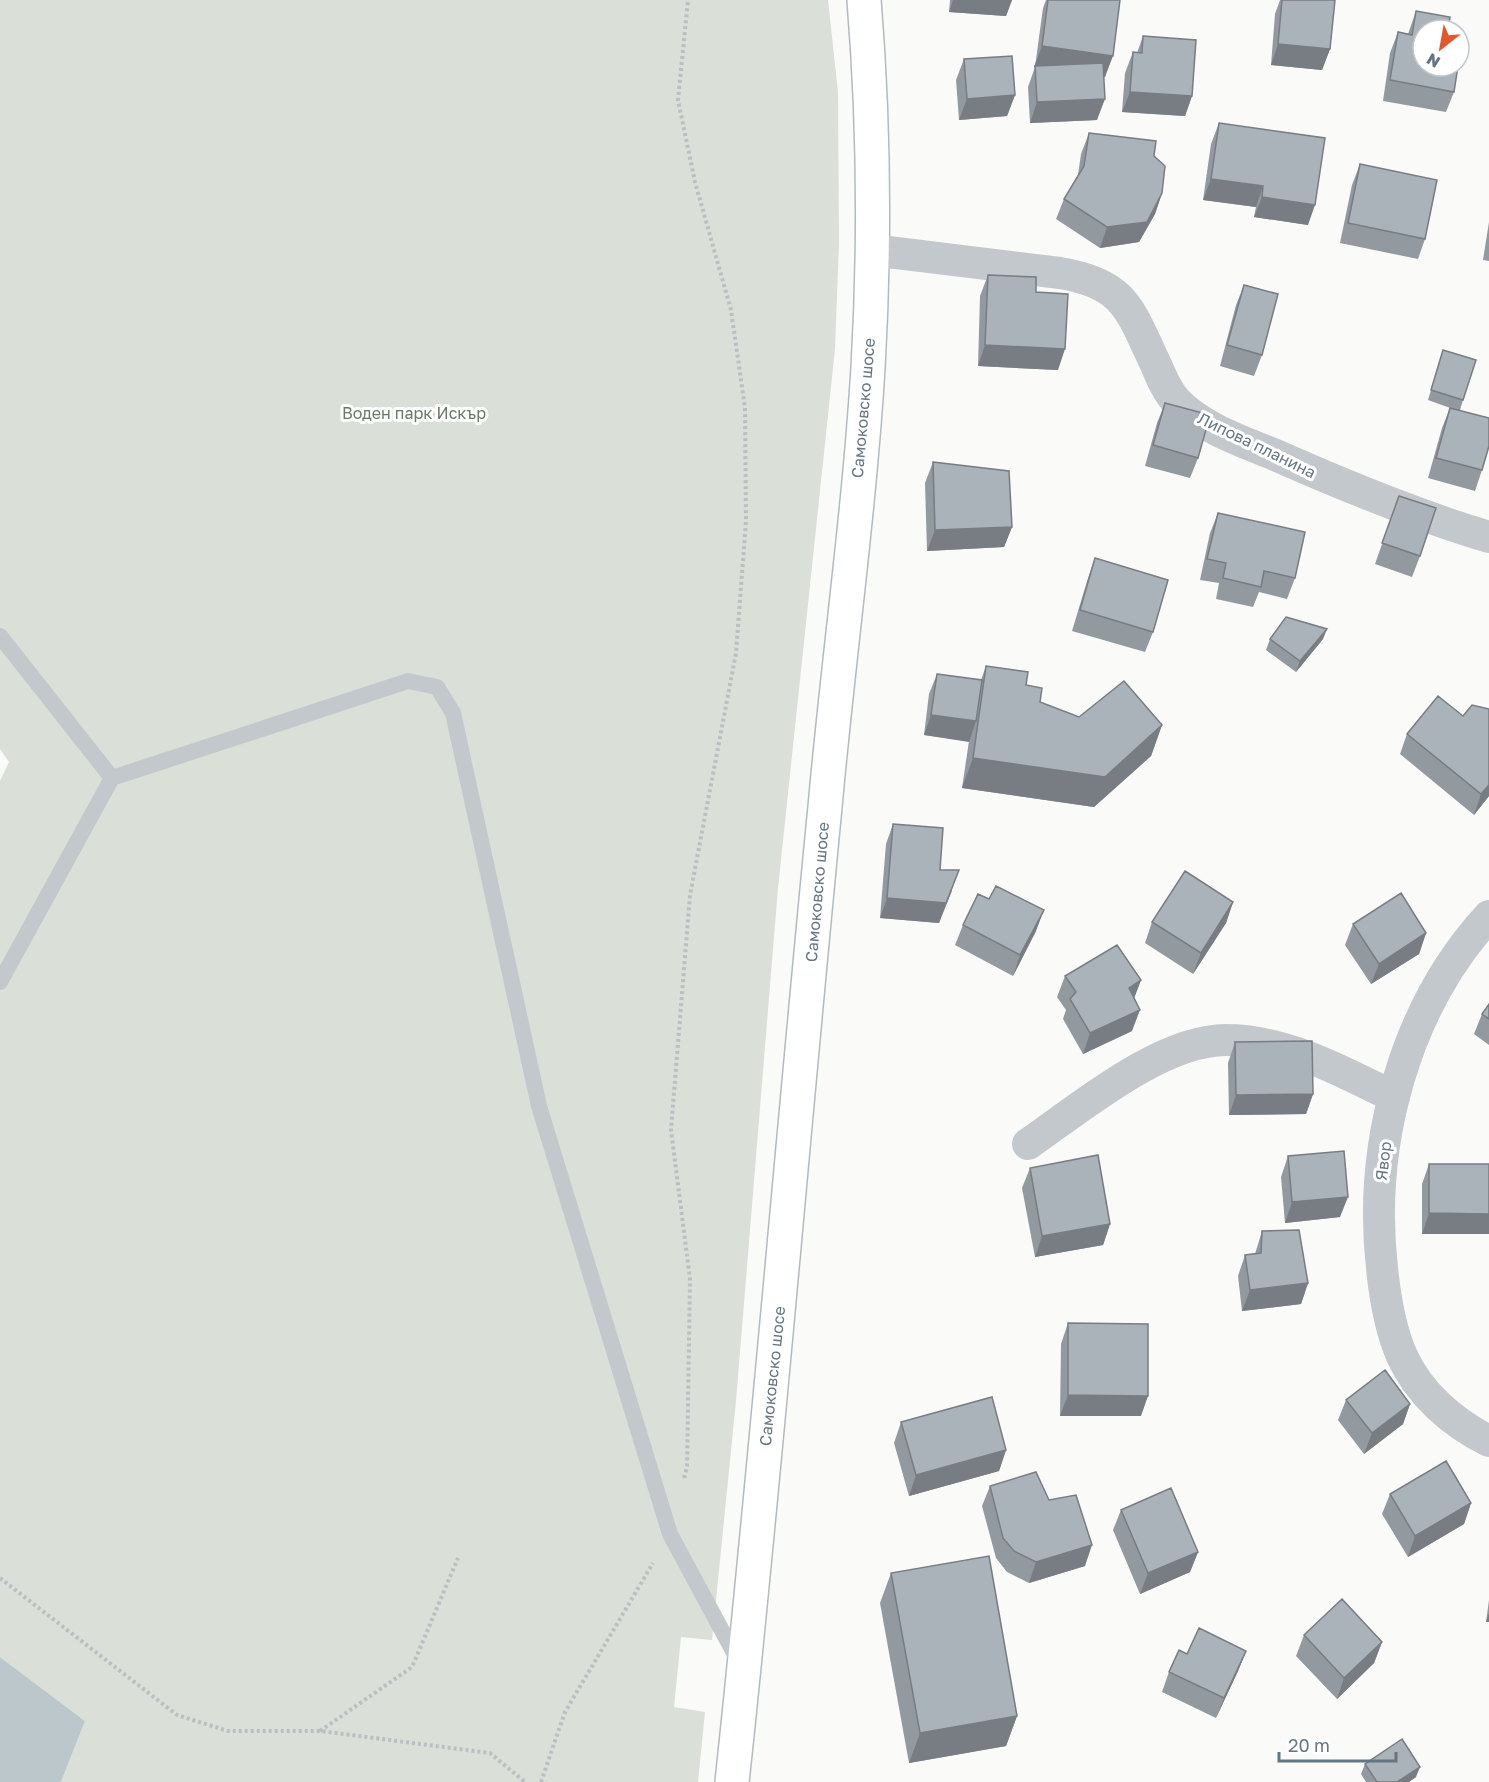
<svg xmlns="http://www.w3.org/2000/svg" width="1489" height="1782" font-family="'Golos Text',sans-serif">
	<rect width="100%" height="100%" fill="#fafaf8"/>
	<path fill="#dadfd7" d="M0 0H828L838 92 839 243 835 349 778 888 736 1401 712 1640 681 1637 674 1707 705 1712 698 1782H61L85 1721 0 1657V781L9 762 0 749Z"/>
	<path fill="#bbc7cb" d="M0 1657 85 1721 61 1782H0Z"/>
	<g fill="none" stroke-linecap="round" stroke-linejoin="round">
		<defs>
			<path id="secondary" d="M732 1782C767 1457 793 1132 825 807 838 661 859 515 868 368 875 246 874 122 864 0"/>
		</defs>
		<use href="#secondary" stroke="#b3babf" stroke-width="36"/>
		<path stroke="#bbbfc2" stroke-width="4" stroke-dasharray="3 3" stroke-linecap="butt" d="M684 1478 687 1467 690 1279 671 1130 690 895 736 653 746 521 745 408 731 310 695 182 678 100 688 0
			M0 1578 177 1715 228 1731H320L490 1753 525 1782
			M320 1731 412 1667 458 1558
			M541 1782 565 1712 653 1563"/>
		<path stroke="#c3c8cc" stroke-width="16" d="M0 636 112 778
			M0 982 112 778 408 681 437 687 453 713 539 1106 670 1534 740 1664"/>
		<path stroke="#c3c8cc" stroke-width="32" d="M872 250 1060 273C1127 284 1130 311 1157 367 1162 379 1168 393 1177 402 1201 427 1241 441 1273 454 1343 485 1415 515 1489 537
			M1489 916C1404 1008 1368 1145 1382 1268 1385 1298 1390 1329 1402 1356 1419 1394 1453 1423 1489 1441
			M1028 1144C1080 1108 1161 1040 1226 1040 1285 1040 1342 1071 1394 1097"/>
		<use href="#secondary" stroke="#fff" stroke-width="33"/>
	</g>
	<path fill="#929a9f" d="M950 0H1012L1006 16 949 12Z
		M1046 0H1120L1105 77H1104L1097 120 1030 123 1028 87 1035 67 1043 8Z
		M1280 0H1335L1330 49 1322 70 1271 65 1275 14Z
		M1416 11 1423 30 1454 92 1446 112 1383 101 1390 53 1398 32 1408 34Z
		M1143 36 1192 96 1185 116 1122 112 1125 73 1133 52 1137 53Z
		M964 59 1015 95 1007 116 959 120 956 80Z
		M1219 123 1308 225 1254 217 1256 207 1203 200 1211 144Z
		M1089 133 1154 156 1162 193 1155 214 1139 242 1100 248 1056 219 1064 199 1078 175 1081 154Z
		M1360 164 1425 239 1418 259 1340 243 1352 185Z
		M1489 222V261L1483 260Z
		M988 275 1036 292 1058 370 978 366 980 296Z
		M1244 285 1262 355 1254 376 1220 366 1236 305Z
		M1443 350 1463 400 1460 410 1482 470 1475 491 1428 478 1442 428 1450 408 1453 409 1428 400Z
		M1165 403 1198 458 1190 478 1145 466 1157 423Z
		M933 462 1012 527 1004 547 927 551 925 483Z
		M1399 496 1420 556 1412 577 1375 564Z
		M1218 513 1295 578 1287 599 1259 592 1253 607 1216 599 1219 583 1200 580 1210 533Z
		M1095 558 1153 632 1145 652 1072 631 1088 578Z
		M1270 639H1323L1296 672 1266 650Z
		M986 666 1026 685 1040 702 1079 717 1162 725 1151 756 1094 807 962 788 969 741 924 735 929 694 937 674 981 680Z
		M1489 709V796L1474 815 1400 754 1407 734Z
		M893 824 940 870 952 891 939 923 880 918 886 844Z
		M989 899 1036 931 1013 976 955 945 963 925Z
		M1233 902 1226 923 1193 974 1145 943 1152 922Z
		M1353 924 1426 933 1419 954 1371 984 1345 945Z
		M1065 976 1141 980 1134 998 1132 1031 1083 1054 1063 1019 1066 1010 1057 997Z
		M1489 1004V1045L1474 1034 1482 1014Z
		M1235 1042 1313 1094 1306 1114 1229 1115 1228 1063Z
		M1288 1156 1340 1217 1285 1223 1281 1177Z
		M1429 1164H1489V1234H1422V1184Z
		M1030 1168 1110 1224 1103 1245 1035 1257 1022 1188Z
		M1262 1231 1308 1283 1301 1304 1242 1311 1238 1276 1245 1255 1255 1254Z
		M1068 1323 1141 1416H1060L1061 1344Z
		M1346 1400 1410 1404 1403 1424 1364 1454 1338 1420Z
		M901 1422 1006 1450 999 1471 909 1496 894 1443Z
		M990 1486 1049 1500 1085 1566 1029 1583 1007 1572 996 1558 982 1506Z
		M1390 1494 1471 1503 1464 1524 1408 1557 1382 1514Z
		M1121 1510 1198 1552 1190 1572 1140 1594 1113 1530Z
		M891 1573 1017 1716 1006 1746 909 1763 880 1603Z
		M1489 1600V1622H1486Z
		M1304 1635 1382 1642 1374 1663 1337 1699 1296 1656Z
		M1246 1651 1238 1671 1216 1718 1162 1692 1169 1672 1187 1654Z
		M1365 1764 1416 1777 1409 1782H1366L1361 1774Z"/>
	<path fill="#777d82" d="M953 0H1012L1006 16 949 12Z
		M1278 44 1330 49 1322 70 1271 65Z
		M1042 46 1113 56 1105 77 1034 67Z
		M1130 92 1192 96 1185 116 1122 112Z
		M1015 95 1007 116 959 120 967 99Z
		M1105 99 1097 120 1030 123 1037 102Z
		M1211 179 1263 186 1256 207 1203 200Z
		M1162 193 1155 214 1139 242 1100 248 1107 227Z
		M1262 197 1315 205 1308 225 1254 217Z
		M985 345 1065 349 1058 370 978 366Z
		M1012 527 1004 547 927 551 935 530Z
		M1327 629 1323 639 1296 672 1300 661Z
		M931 715 976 721 969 742 924 735Z
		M1162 725 1151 756 1094 807 962 788 973 758Z
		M1489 785V796L1474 815 1481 794Z
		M959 870 939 923 880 918 887 898Z
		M1233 902 1226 923 1193 974 1201 953Z
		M1044 910 1036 931 1013 976 1020 955Z
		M1426 933 1419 954 1371 984 1379 964Z
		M1141 980 1133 1001 1129 988Z
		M1140 1010 1132 1031 1083 1054 1090 1033Z
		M1313 1094 1306 1114 1229 1115 1236 1095Z
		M1348 1197 1340 1217 1285 1223 1292 1202Z
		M1429 1213 1489 1214V1234H1422Z
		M1110 1224 1103 1245 1035 1257 1042 1236Z
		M1308 1283 1301 1304 1242 1311 1250 1290Z
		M1068 1395 1148 1396 1141 1416H1060Z
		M1410 1404 1403 1424 1364 1454 1372 1433Z
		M1006 1450 999 1471 909 1496 916 1475Z
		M1471 1503 1464 1524 1408 1557 1415 1536Z
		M1092 1545 1085 1566 1029 1583 1036 1562Z
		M1198 1552 1190 1572 1140 1594 1148 1573Z
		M1489 1613V1622H1486Z
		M1382 1642 1374 1663 1337 1699 1344 1678Z
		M1246 1651 1238 1671 1216 1718 1224 1698Z
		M1017 1716 1006 1746 909 1763 920 1733Z
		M1420 1767 1416 1777 1409 1782H1397Z"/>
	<path fill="#aab3b9" stroke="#777d82" stroke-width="1.5" d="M1048 0H1120L1113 56 1042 46Z
		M1282 0H1335L1330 49 1278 44Z
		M1416 11 1450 17 1448 30H1423V66H1458L1454 92 1390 80 1398 32 1412 35Z
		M1143 36 1196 40 1192 96 1130 92 1133 52 1142 53Z
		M1459 43 1462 44 1459 61Z
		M1012 56 1015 95 967 99 964 59Z
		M1103 63 1105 99 1037 102 1035 66Z
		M1219 123 1325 138 1315 205 1262 197 1263 186 1211 179Z
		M1089 133 1156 141 1154 156 1165 166 1162 193 1147 222 1107 227 1064 199 1084 166Z
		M1360 164 1437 180 1425 239 1348 223Z
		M988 275 1036 277V292L1068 294 1065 349 985 345Z
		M1244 285 1278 294 1262 355 1227 345Z
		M1443 350 1476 360 1463 400 1431 390Z
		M1165 403 1210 415 1198 458 1153 445Z
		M1450 408 1489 418V446L1482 470 1436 458Z
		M933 462 1009 471 1012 527 935 530Z
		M1399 496 1436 508 1420 556 1382 543Z
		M1218 513 1305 532 1295 578 1264 571 1261 587 1223 578 1226 563 1207 559Z
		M1095 558 1168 580 1153 632 1080 610Z
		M1286 617 1327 629 1300 661 1270 639Z
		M986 666 1028 672 1026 685 1042 688 1040 702 1079 717 1124 681 1162 725 1105 777 973 758Z
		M937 674 982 680 976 721 931 715Z
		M1438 696 1463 716 1472 705 1489 709V785L1481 794 1407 734Z
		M893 824 943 828 940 870H959L946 903 887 898Z
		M1185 871 1233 902 1201 953 1152 922Z
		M996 886 1044 910 1020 955 963 925 978 894 989 899Z
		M1401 893 1426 933 1379 964 1353 924Z
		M1117 945 1141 980 1129 988 1140 1010 1090 1033 1070 999 1076 992 1065 976Z
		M1489 1004V1019L1482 1014Z
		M1312 1041 1313 1094 1236 1095 1235 1042Z
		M1344 1151 1348 1197 1292 1202 1288 1156Z
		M1098 1155 1110 1224 1042 1236 1030 1168Z
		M1429 1164H1489V1214L1429 1213Z
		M1299 1230 1308 1283 1250 1290 1245 1255 1261 1253 1262 1231Z
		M1068 1323 1148 1324V1396L1068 1395Z
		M1385 1370 1410 1404 1372 1433 1346 1400Z
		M992 1397 1006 1450 916 1475 901 1422Z
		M1446 1461 1471 1503 1415 1536 1390 1494Z
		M1036 1472 1049 1500 1076 1495 1092 1545 1036 1562 1014 1551 1003 1538 990 1486Z
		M1171 1488 1198 1552 1148 1573 1121 1510Z
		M989 1556 1017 1716 920 1733 891 1573Z
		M1342 1599 1382 1642 1344 1678 1304 1635Z
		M1199 1628 1246 1651 1224 1698 1169 1672 1179 1650 1187 1654Z
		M1402 1739 1420 1767 1397 1782H1377L1365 1764Z"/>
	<g text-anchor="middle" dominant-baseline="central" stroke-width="6" stroke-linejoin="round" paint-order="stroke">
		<g font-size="16" fill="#657683" stroke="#fff">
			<text transform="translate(863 408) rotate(-85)">Самоковско шосе</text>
			<text transform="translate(1257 445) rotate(26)">Липова планина</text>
			<text transform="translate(817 892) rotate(-85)">Самоковско шосе</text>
			<text transform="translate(1383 1161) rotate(-83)">Явор</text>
			<text transform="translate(772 1376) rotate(-84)">Самоковско шосе</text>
		</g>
		<g font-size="16" fill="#687a64" stroke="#fff">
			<text x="414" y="413">Воден парк Искър</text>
		</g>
	</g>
	<g transform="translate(1441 48) rotate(211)"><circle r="28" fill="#ffffff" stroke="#c1c8cd" stroke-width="1.5"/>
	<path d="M0-4.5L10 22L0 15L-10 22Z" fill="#e4572e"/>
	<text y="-9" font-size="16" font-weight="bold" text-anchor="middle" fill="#657683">N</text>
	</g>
	<path d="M1279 1752v9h117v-9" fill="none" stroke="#657683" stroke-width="3"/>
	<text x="1288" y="1752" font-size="18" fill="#657683" stroke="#ffffff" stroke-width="4.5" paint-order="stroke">20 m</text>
</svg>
